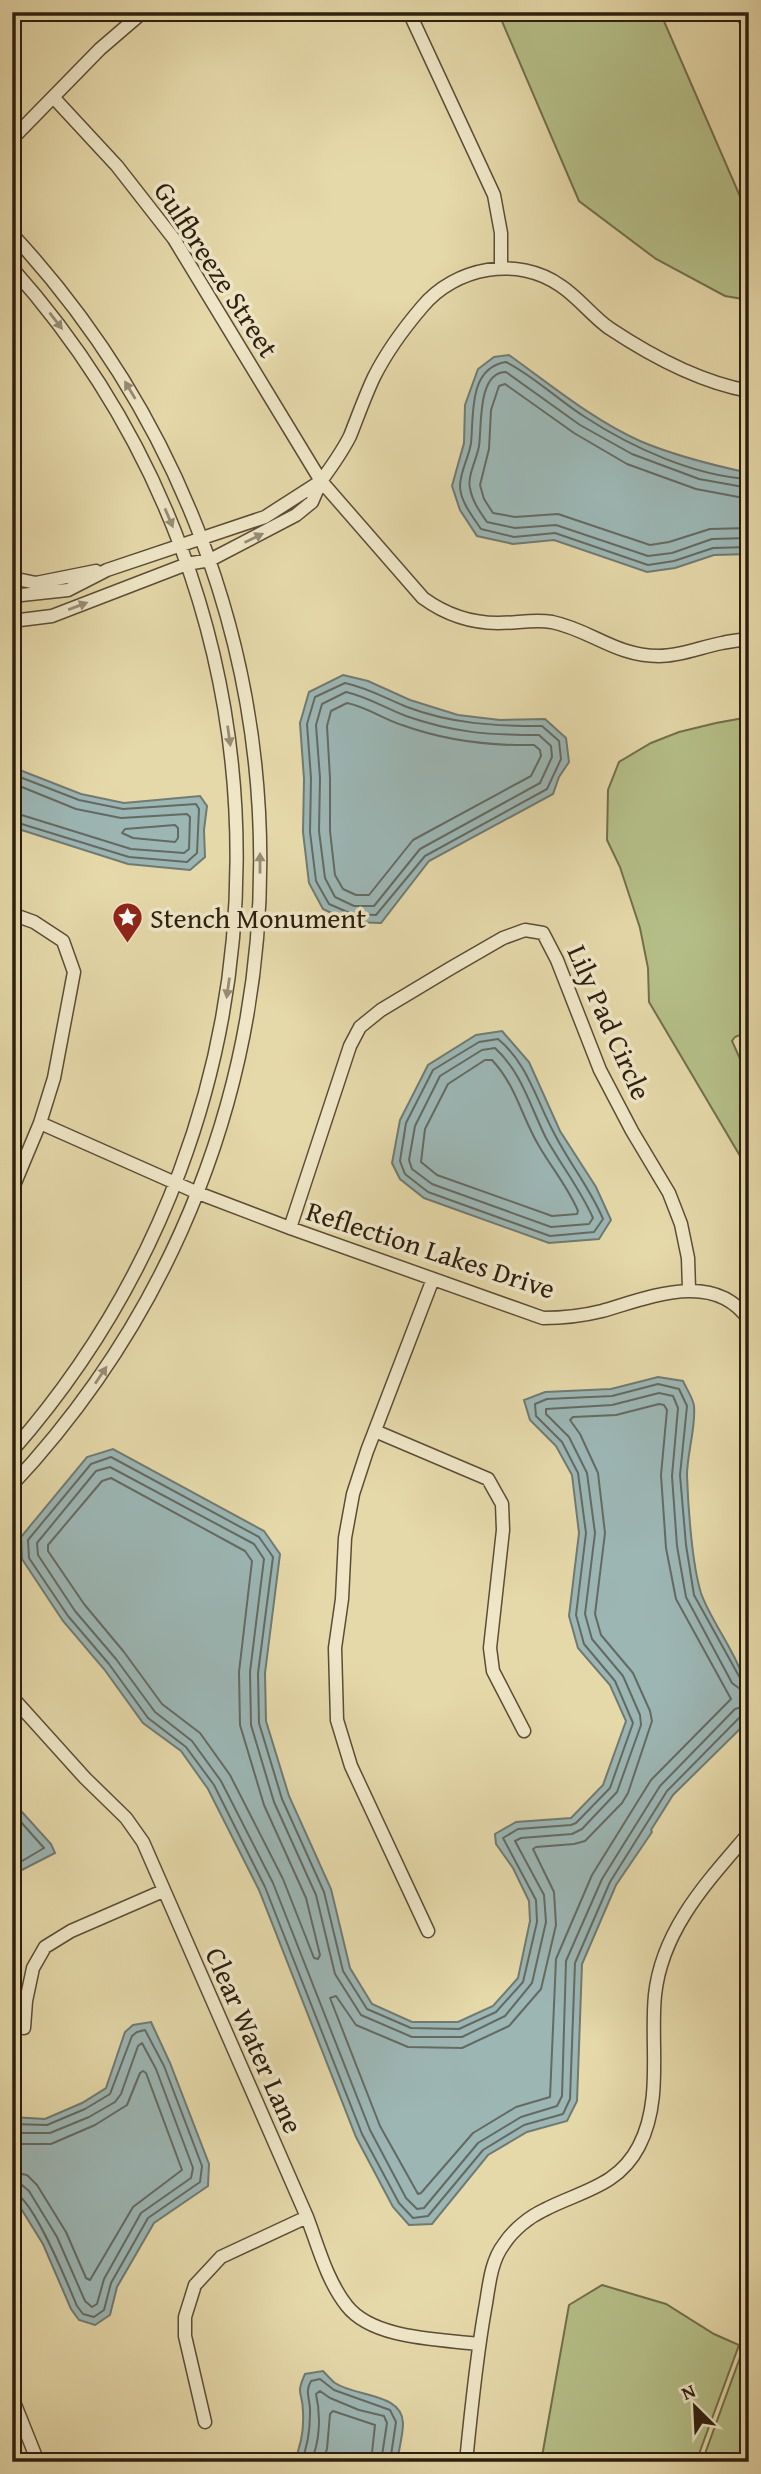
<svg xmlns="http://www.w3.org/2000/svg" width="761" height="2474" font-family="'Gentium Book Plus',serif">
	<rect width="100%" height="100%" fill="#e5d8a9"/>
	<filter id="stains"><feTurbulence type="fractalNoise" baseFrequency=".00286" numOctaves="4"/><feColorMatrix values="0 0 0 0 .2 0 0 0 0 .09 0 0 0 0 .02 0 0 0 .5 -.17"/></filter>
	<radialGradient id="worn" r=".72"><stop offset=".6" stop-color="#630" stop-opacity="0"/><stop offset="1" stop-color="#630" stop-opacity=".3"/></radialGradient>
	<path fill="#b5bf88" stroke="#716f4c" stroke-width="2" d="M498 12H660L749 217V300L725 296 656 259 579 201Z
		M749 717V1031L735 1037 732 1041 749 1079V1171L649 1002 648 968 640 928 620 867 607 840 608 790 619 762 651 743 679 732 716 723Z
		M602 2285 666 2304 714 2334 739 2345 696 2462H541L569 2305Z
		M749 2311V2462H702L746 2341Z"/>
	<path fill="#9cb6b4" stroke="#707a72" stroke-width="2" d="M509 355C551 385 593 420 640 441 675 456 712 465 749 473V554L714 555 675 568 647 572 554 540 513 544 477 536 460 510 452 486 464 443 465 405 478 369 494 357Z
		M343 675 368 681 410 700 458 715 500 720 545 719 566 738 569 762 559 777 553 794 429 861 381 923 350 922 323 909 309 883 303 832 304 779 300 723 309 692Z
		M12 767 81 794 124 803 200 796 207 806 204 830 205 857 190 870 128 864 12 827Z
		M502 1031 529 1062 560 1131 596 1187 611 1220 599 1239 549 1243 424 1198 400 1179 392 1163 400 1120 428 1065 476 1035Z
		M658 1377 683 1381C686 1388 693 1398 694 1406 696 1427 687 1454 687 1475 688 1506 692 1564 701 1593 715 1634 761 1677 744 1725L673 1795 651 1830 652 1832 616 1885 582 1964 577 2101 567 2121 527 2132 488 2155 432 2224 409 2225 393 2207 356 2137 259 1890 208 1789 181 1751 143 1723 104 1669 63 1621 22 1559 21 1537 87 1457 113 1449 264 1531 280 1554 265 1673 266 1721 289 1796 331 1889 350 1968 372 2004 412 2022H458L493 2006 518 1978 530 1921 529 1901 513 1868 496 1844 495 1834 516 1822 571 1818 603 1785 626 1721 610 1685 578 1648 569 1616 579 1533 572 1475 556 1446 530 1420 524 1400 545 1392 611 1389Z
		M12 1801 51 1844 55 1853 12 1875Z
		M151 2022 170 2063 209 2164 208 2186 154 2223 117 2287 110 2315 95 2325 79 2320 71 2309 43 2244 12 2194V2117L45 2119 82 2103 106 2088 125 2032 133 2025Z
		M323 2371C327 2375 331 2380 335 2383 356 2397 402 2393 403 2423 403 2435 399 2449 397 2462H294C301 2446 304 2429 303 2412 303 2391 295 2396 305 2374Z"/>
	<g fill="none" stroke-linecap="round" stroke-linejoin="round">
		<path stroke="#646a62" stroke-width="2" d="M749 479C694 476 631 447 585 417 558 400 534 376 506 362 468 368 474 415 471 443 469 457 460 472 460 486 460 501 473 517 481 529L514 537 555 533 648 565 674 561 713 548 749 547
			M749 488 699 479 632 454 580 425 506 372C477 372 482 427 479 446 477 459 467 476 470 488 472 501 480 512 487 522L515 528 556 525 648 556 672 553 712 539 749 538
			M749 499 696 489 627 464 574 433 505 384 499 386 491 410 489 449 480 485 484 499 493 513 515 517 558 514 650 545 669 542 710 529 749 528
			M345 683C368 688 385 698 407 707 452 724 494 726 542 726L559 741 561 759 547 789 425 856 376 915 352 914 329 904 316 881 310 832 311 778 307 724 315 697Z
			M346 692C368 697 385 708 406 716 454 733 489 735 539 735L551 746 552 757 540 783 420 849 374 906H354L335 897 325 878 319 831 320 778 316 725 322 704Z
			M347 703C367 707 383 719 402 725 446 741 488 746 534 745L540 750 541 756 531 776 413 840 369 895H356L343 889 335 875 330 831V778L327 726 331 711Z
			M12 774 79 800 123 809 196 804 199 809 197 853 187 862 129 857 12 821
			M12 783 76 809 121 818 187 814 190 817 189 849 184 853 131 849 12 812
			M175 825 178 828V838L175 842 133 838 122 833 125 829Z
			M498 1039C528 1064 536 1100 554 1133 569 1163 590 1188 603 1219L594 1232 550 1236 428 1192 405 1174 400 1161 406 1123 433 1070 479 1042Z
			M495 1048C522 1073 530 1106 546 1138 561 1165 580 1189 593 1218L589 1224 551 1227 432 1184 412 1169 409 1160 415 1126 440 1076 482 1050Z
			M485 1060H492C517 1087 521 1116 539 1146 551 1167 568 1187 578 1211L577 1214 552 1216 437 1175 421 1162 425 1129 448 1084Z
			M659 1404 664 1405 667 1410 661 1475 666 1548 676 1599 731 1699 651 1780 592 1875 556 1959 550 2097 516 2107 473 2133 421 2193 418 2194 380 2126 330 1998 336 1996 356 2025 408 2047 462 2048 509 2026 541 1989 556 1925 554 1892 533 1849 536 1847 574 1844 585 1841 622 1803 628 1793 652 1721 650 1711 633 1673 601 1635 595 1614 605 1533 598 1473 580 1434 570 1420 573 1417 616 1415Z
			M111 1478 245 1551 252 1561 239 1672 240 1725 264 1805 306 1898 320 1955 318 1959 314 1958 283 1879 230 1775 200 1733 162 1704 124 1652 84 1604 48 1551V1545L102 1481Z
			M749 1682 740 1678 694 1595 686 1545 680 1475 687 1406 679 1389 658 1384 612 1396 547 1399 535 1404 536 1416 562 1442 578 1473 586 1533 576 1615 584 1644 615 1681 633 1723 610 1788 576 1823 571 1825 518 1829 503 1838 536 1900 537 1922 523 1982 496 2012 459 2029 411 2028 367 2009 343 1971 324 1892 282 1799 259 1723 258 1673 273 1557 259 1537 111 1457 91 1464 28 1540 29 1558 68 1616 109 1664 148 1718 186 1747 214 1785 265 1887 362 2134 399 2203 413 2218 428 2216 483 2150 524 2125 563 2114 570 2099 575 1963 610 1882 667 1791 741 1716 749 1714
			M749 1690 740 1689 732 1683 686 1597 677 1546 672 1476 678 1408 673 1396 659 1393 612 1405 546 1409V1414L569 1437 587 1473 595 1533 585 1614 592 1639 623 1676 640 1715 641 1725 617 1792 582 1829 572 1834 521 1838 515 1841 544 1895 546 1922 532 1983 505 2016 462 2037H412L361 2015 335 1974 316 1895 274 1802 251 1725 250 1672 264 1559 254 1544 110 1467 96 1471 37 1543 38 1555 75 1611 116 1659 155 1712 192 1741 221 1781 273 1883 370 2130 406 2198 417 2209 424 2208 478 2143 521 2117 557 2106 562 2096 566 1961 602 1879 660 1786 735 1709 749 1705
			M12 1812 44 1848 12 1867
			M12 2124 47 2125 85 2109 110 2094 132 2036 137 2032 145 2030 164 2066 202 2166 200 2182 148 2218 111 2283 104 2310 94 2317 83 2314 77 2306C68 2285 32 2194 12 2192
			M12 2133H50L89 2117 115 2102 121 2094 138 2046 142 2043 156 2069 193 2168 191 2178 141 2213 104 2279 97 2304 92 2307 85 2301 57 2237 29 2191 22 2185 12 2183
			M12 2144H51L95 2125 127 2105 140 2073 143 2071 146 2073 182 2170 133 2207 90 2280 86 2278 66 2232 37 2185 27 2175 12 2172
			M301 2462C308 2446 310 2430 310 2413 311 2400 304 2393 311 2381L320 2379 334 2390 390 2410 396 2422 390 2462
			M311 2462C320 2441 321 2416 316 2394L320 2391 330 2398 359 2410 384 2416 387 2423 381 2462
			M322 2462 327 2449 330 2414 333 2411 375 2425 371 2462"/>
		<defs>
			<path id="minor" d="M409 12 494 195 501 233V268
				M742 12 749 28
				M54 98 117 166 174 239 321 481 423 598C445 614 471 623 498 623 517 623 534 619 552 622 591 630 615 656 659 656 681 656 701 647 722 643 731 641 740 640 749 639
				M12 139 100 49 143 12
				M12 234C342 590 344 1130 12 1485
				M12 268C314 606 309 1113 12 1451
				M321 481C332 466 342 452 350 436 358 416 365 396 374 377 386 353 405 327 422 307 455 267 518 255 561 286 579 298 592 316 609 328 651 356 699 382 749 391
				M12 578 36 583 96 571
				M12 596 68 590 107 570 265 517 321 481 312 502 296 515 210 560 187 564 52 616 12 621
				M12 914 34 922 63 941 74 972 54 1078 40 1123 12 1190
				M40 1123 198 1193 290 1228 543 1318C563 1318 582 1316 602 1311 648 1298 714 1269 749 1320
				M290 1228 350 1046 360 1027 381 1010 451 968 503 938 525 930 543 933 557 960 600 1070 632 1131 669 1193 681 1224 688 1258 689 1289
				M375 1431 488 1479 502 1504 503 1530 490 1648 493 1671 524 1731
				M12 1697 85 1778 126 1818 143 1842 307 2217C318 2246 327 2281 347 2306 373 2339 439 2339 478 2344
				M428 1931 351 1766 337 1720 335 1648 342 1599 345 1538 353 1494 367 1451 433 1279
				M24 2028 26 2001 33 1968 45 1947 71 1931 163 1891
				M12 2397 38 2462
				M205 2422 185 2336V2317L195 2285 221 2257 307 2217
				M466 2462C471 2411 476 2360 485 2309 489 2288 490 2262 504 2244 513 2230 529 2217 544 2210 580 2191 618 2187 639 2146 663 2100 650 2044 655 1995 662 1929 708 1881 749 1833"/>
		</defs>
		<use href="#minor" stroke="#5b4d36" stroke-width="15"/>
		<use href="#minor" stroke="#eee6c7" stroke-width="12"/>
	</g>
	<defs><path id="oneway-solid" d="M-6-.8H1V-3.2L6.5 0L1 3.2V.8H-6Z" transform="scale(1.75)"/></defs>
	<g fill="#978c74">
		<use href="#oneway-solid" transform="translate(56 321) rotate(52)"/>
		<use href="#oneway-solid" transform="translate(130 390) rotate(-121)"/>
		<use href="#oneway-solid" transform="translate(169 518) rotate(67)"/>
		<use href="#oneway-solid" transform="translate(254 538) rotate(-26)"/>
		<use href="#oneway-solid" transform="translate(78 606) rotate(-21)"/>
		<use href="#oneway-solid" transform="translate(229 736) rotate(82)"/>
		<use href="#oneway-solid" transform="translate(260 863) rotate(-90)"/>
		<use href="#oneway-solid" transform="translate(228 988) rotate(98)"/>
		<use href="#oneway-solid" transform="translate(101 1375) rotate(-56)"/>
	</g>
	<defs>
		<symbol id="sight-pin" viewBox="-11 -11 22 30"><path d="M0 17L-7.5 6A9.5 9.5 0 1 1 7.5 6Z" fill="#8f2418" stroke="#eee6c7"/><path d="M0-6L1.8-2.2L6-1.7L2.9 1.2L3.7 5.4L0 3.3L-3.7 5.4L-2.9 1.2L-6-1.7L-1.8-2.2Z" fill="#fff"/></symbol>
	</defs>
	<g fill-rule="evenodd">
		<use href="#sight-pin" x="110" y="900" width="35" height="47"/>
	</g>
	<g text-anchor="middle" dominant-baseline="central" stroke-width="7" stroke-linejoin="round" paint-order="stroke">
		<g font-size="28" fill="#2d1f0f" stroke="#eee6c7">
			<text transform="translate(217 269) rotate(57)">Gulfbreeze Street</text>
			<text transform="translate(610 1022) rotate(66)">Lily Pad Circle</text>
			<text transform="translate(431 1249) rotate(18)">Reflection Lakes Drive</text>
			<text transform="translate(255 2040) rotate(66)">Clear Water Lane</text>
		</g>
		<g font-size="28" fill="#2d1f0f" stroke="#eee6c7" text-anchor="start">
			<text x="150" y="917">Stench Monument</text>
		</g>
	</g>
	<rect width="761" height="2474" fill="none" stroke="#e5d8a9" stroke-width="42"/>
	<rect x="14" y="14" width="733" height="2446" fill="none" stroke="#2d1f0f" stroke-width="3.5"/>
	<rect x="21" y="21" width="719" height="2432" fill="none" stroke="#2d1f0f" stroke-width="2"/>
	<g transform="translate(695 2407) rotate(336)" stroke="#eee6c7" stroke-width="5" paint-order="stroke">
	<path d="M0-5L12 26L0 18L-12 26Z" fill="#2d1f0f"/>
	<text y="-10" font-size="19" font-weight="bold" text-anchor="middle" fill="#2d1f0f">N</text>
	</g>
	<rect width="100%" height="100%" filter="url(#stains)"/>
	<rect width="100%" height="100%" fill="url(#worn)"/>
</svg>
